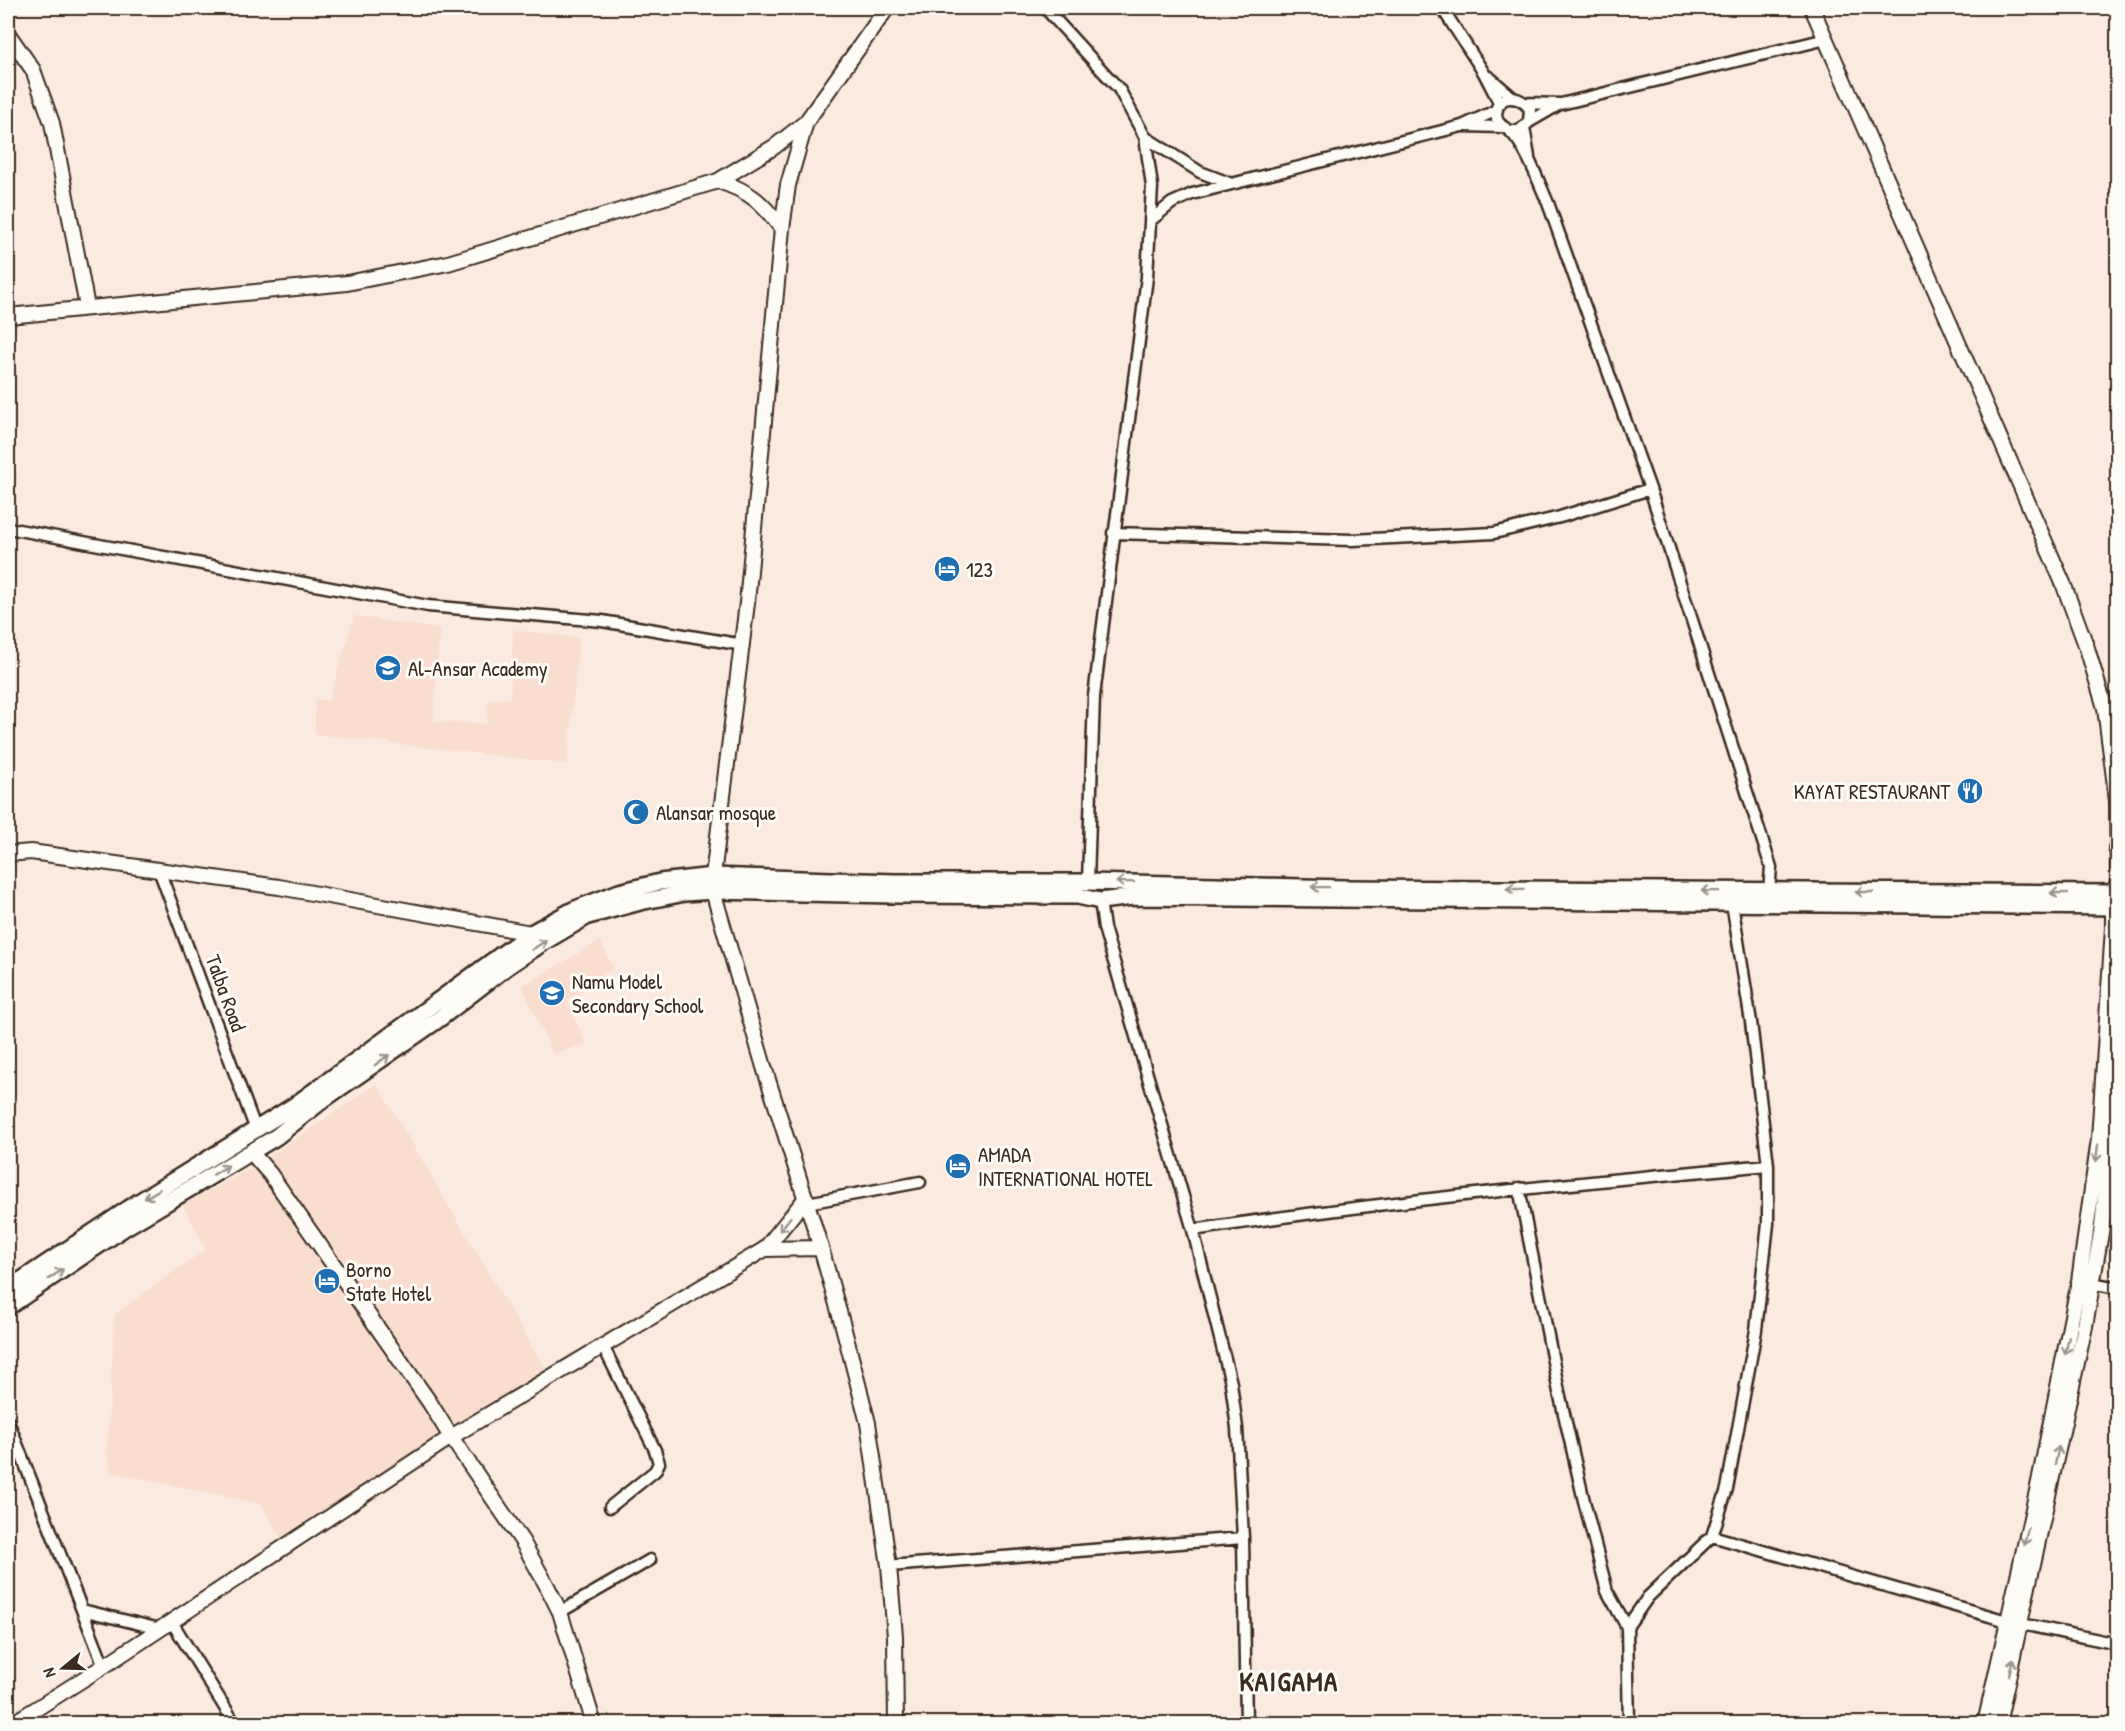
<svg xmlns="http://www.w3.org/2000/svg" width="2125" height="1731" font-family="'Patrick Hand',sans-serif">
	<rect width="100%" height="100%" fill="#fbeadf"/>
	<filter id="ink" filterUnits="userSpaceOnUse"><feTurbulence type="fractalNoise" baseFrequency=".0167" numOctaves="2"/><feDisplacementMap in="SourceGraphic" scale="12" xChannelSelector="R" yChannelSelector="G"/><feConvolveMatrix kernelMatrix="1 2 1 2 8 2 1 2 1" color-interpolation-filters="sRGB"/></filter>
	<g filter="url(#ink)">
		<path fill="#f9ddce" d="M354 616 440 629 433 721 487 724 488 700 510 698 513 630 579 638 567 764 315 734V699L329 701Z
			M600 941 613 968 567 1000 586 1044 553 1054 522 986Z
			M377 1084 547 1372 281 1538 262 1504 111 1472 107 1453 115 1314 206 1249 183 1205 250 1169Z"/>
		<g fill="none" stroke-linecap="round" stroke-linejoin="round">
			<defs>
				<path id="minor" d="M1045 8 1119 89 1145 137 1152 186 1147 277 1094 696 1088 882
					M1442 8 1484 73 1500 104
					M1489 77 1512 97
					M1525 103 1561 104 1826 39
					M1529 122 1560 104
					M1465 126 1502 127
					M1524 127 1529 157
					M1510 131H1519L1529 122 1530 109C1516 90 1491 97 1497 119 1499 126 1505 127 1510 131 1526 146 1539 183 1548 203L1650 489 1771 867 1769 892
					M1145 137 1200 172 1229 183
					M1151 220 1172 203 1192 194 1462 126 1497 110
					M8 528 428 606 602 621 743 645
					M1113 533 1352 540 1494 533 1560 517 1650 489
					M159 870 256 1130
					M1100 901 1104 928 1193 1230 1231 1383 1237 1428 1243 1538 1246 1724
					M1519 1188 1559 1392 1584 1501 1607 1591 1627 1627
					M807 1203 920 1182
					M1193 1230C1384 1201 1576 1183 1768 1165
					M2085 1282 2118 1288
					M603 1346 655 1450 659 1463 655 1471 610 1507
					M8 1421 104 1666
					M1712 1536 2007 1621 2118 1644
					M889 1566 1243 1538
					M82 1610 160 1629
					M560 1612 650 1560
					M172 1622 235 1724
					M1629 1724 1627 1627 1648 1597 1712 1536 1727 1489 1756 1330 1768 1224V1165L1751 1022 1732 903"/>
				<path id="tertiary" d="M1812 8 2063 583 2087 648 2105 708 2117 801 2118 870
					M8 34 33 70 52 123 87 307
					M806 122 788 185 782 229 747 603 713 876V891L764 1067 821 1248 843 1326 868 1423 889 1566 895 1636 896 1724
					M718 181C750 191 762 202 782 229
					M8 316 347 283 448 263 718 181 774 147 806 122 887 8
					M8 854 31 852 279 887 531 933
					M251 1152 270 1174 430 1403 451 1437 522 1541 547 1586 560 1612 594 1724
					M765 1249 821 1248
					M12 1724 104 1666 451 1437 765 1249 806 1198
					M1985 1724 2039 1482 2079 1281 2099 1139 2113 928V893L2118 882
					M1998 1724 2085 1326 2102 1227 2112 1129 2118 1047"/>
				<path id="secondary" d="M2117 848 2118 850
					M8 1289 137 1203 292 1107 531 933 573 910 619 892 660 882 713 876 894 882H1088L1345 888 2118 893
					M8 1307 124 1228 276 1137 324 1099 439 1019 508 966 544 942 588 916 640 902 685 893 713 891 892 895 1077 896 1100 901 1133 897 2118 907"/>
			</defs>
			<use href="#minor" stroke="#3b2a1e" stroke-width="15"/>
			<use href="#tertiary" stroke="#3b2a1e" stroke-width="18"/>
			<use href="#secondary" stroke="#3b2a1e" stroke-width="20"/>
			<use href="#minor" stroke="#fdfcf7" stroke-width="10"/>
			<use href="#tertiary" stroke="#fdfcf7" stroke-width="14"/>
			<use href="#secondary" stroke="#fdfcf7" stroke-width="15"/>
		</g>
		<defs><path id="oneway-shaft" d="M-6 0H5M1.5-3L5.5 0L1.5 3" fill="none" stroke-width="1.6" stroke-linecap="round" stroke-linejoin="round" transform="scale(1.5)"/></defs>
		<g stroke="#9c938a">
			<use href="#oneway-shaft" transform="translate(1125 882) rotate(-179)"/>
			<use href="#oneway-shaft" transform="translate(1320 887) rotate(-179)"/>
			<use href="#oneway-shaft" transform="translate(1515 889) rotate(-180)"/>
			<use href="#oneway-shaft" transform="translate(1710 891) rotate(-179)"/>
			<use href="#oneway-shaft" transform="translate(1864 892) rotate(180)"/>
			<use href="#oneway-shaft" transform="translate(2059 893) rotate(180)"/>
			<use href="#oneway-shaft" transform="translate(539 945) rotate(-33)"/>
			<use href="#oneway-shaft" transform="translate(382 1060) rotate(-36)"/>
			<use href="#oneway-shaft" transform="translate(2097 1153) rotate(97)"/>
			<use href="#oneway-shaft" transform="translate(221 1170) rotate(-31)"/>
			<use href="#oneway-shaft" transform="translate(152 1194) rotate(148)"/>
			<use href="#oneway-shaft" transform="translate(785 1224) rotate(128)"/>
			<use href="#oneway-shaft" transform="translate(56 1274) rotate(-34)"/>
			<use href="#oneway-shaft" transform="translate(2067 1346) rotate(102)"/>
			<use href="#oneway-shaft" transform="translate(2057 1455) rotate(-78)"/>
			<use href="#oneway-shaft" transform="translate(2026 1537) rotate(103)"/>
			<use href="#oneway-shaft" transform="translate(2011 1667) rotate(-77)"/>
		</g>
	</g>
	<defs>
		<symbol id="hotel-disc" viewBox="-11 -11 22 22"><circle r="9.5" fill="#1f6fb2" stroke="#fdfcf7"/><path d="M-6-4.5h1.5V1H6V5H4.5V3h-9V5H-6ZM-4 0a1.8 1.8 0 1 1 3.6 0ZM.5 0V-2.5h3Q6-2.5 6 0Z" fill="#fff"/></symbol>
		<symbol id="school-disc" viewBox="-11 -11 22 22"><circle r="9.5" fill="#1f6fb2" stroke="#fdfcf7"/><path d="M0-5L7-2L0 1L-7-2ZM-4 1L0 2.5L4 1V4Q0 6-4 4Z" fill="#fff"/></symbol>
		<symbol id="restaurant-disc" viewBox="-11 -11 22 22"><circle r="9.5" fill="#1f6fb2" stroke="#fdfcf7"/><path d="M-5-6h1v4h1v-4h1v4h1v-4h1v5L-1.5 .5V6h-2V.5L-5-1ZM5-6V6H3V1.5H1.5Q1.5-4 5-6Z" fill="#fff"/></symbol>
		<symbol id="mosque-disc" viewBox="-11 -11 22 22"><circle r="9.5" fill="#1f6fb2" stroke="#fdfcf7"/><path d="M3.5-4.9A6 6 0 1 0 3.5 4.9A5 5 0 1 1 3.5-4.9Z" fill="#fff"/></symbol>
	</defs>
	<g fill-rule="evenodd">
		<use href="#hotel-disc" x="932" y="554" width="30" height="30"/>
		<use href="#school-disc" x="373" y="653" width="30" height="30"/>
		<use href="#restaurant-disc" x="1955" y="776" width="30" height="30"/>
		<use href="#mosque-disc" x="621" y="797" width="30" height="30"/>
		<use href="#school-disc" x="537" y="978" width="30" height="30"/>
		<use href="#hotel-disc" x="943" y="1151" width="30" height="30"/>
		<use href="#hotel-disc" x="312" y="1266" width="30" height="30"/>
	</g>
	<g text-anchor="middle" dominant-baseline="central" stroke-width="6" stroke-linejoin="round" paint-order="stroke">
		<g font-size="21" fill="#3b2a1e" stroke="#fdfcf7" text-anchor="start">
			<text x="966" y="569">123</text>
			<text x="408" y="668">Al-Ansar Academy</text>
			<text x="1950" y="791" text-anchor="end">KAYAT RESTAURANT</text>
			<text x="656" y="812">Alansar mosque</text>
			<text x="572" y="981">Namu Model<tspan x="572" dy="24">Secondary School</tspan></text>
			<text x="978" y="1154">AMADA<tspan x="978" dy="24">INTERNATIONAL HOTEL</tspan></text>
			<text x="346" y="1269">Borno<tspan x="346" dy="24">State Hotel</tspan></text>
		</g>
		<g font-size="21" fill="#3b2a1e" stroke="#fdfcf7">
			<text transform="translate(226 993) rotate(70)">Talba Road</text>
		</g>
		<g font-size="27" font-weight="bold" letter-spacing="1.5" fill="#3b2a1e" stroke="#fdfcf7">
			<text x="1289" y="1681">KAIGAMA</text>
		</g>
	</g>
	<rect width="2125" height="1731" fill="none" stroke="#fdfcf7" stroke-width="30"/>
	<rect x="15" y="15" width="2095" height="1701" fill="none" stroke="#3b2a1e" stroke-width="2" filter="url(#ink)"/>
	<g transform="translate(63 1668) rotate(251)" stroke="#fdfcf7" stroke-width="4.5" paint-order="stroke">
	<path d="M0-4.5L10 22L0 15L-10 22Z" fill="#3b2a1e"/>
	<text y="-9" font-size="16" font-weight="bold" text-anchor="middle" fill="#3b2a1e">N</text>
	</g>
</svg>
